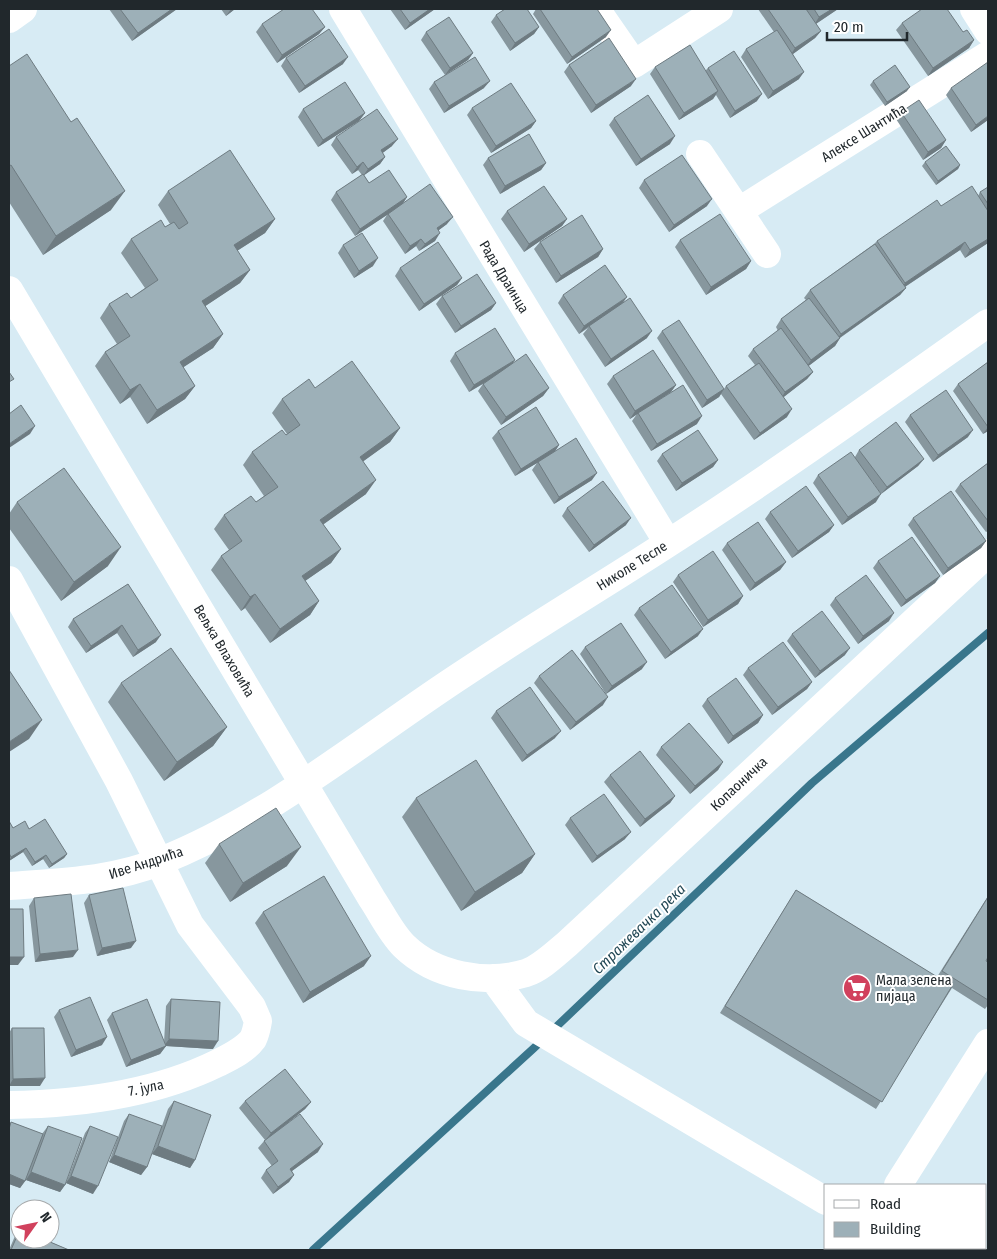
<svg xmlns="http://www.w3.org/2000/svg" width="997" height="1259" font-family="'Fira Sans Condensed',sans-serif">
	<rect width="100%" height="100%" fill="#d7ebf4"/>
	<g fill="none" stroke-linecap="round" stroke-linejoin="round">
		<path stroke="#39768c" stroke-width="8" d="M313 1250 534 1048 812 783 988 633"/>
		<path stroke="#fff" stroke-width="28" d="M343 9 668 543
			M596 9 634 64 719 9
			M974 9 988 31
			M9 19 23 9
			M700 154 767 254
			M739 211 988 55
			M9 290 372 899C382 914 391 933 404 946 435 976 485 985 526 973 541 968 555 954 567 944L988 553
			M9 580 119 781 190 925 252 1007 258 1021C257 1027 256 1033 253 1039 245 1050 230 1057 218 1063 155 1094 79 1104 9 1105
			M9 886C60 882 112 881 161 861 271 817 365 738 463 674 530 629 599 588 667 544 776 474 882 398 988 323
			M493 978 526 1023 826 1201
			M898 1185 988 1043
			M856 1250 858 1248"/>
	</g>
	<path fill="#87979e" d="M109 9H177L132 41Z
		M221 9H235L226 16Z
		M390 9H435L405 30Z
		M536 9H597L606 37 567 64 533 14Z
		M758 9H838L816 24 821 31 815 38 793 54 799 79 768 99 741 57 746 49 774 32Z
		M496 15 539 27 534 34 510 51 491 22Z
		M902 23 963 32 974 40 969 48 928 76 896 30Z
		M262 24 325 27 319 34 277 63 256 32Z
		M426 32 473 53 468 60 445 75 421 40Z
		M286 58 343 64 299 93 281 66Z
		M569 65 631 86 591 113 564 72Z
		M9 66 111 210 43 255 9 202Z
		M655 67 705 71 708 68 757 101 730 118 716 95 713 99 679 120 650 74Z
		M873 81 907 91 885 106 870 85Z
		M434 82 484 88 444 113 429 89Z
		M951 88 988 120 971 132 946 95Z
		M472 108 536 121 531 128 491 153 467 115Z
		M303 109 365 113 359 121 318 147 298 117Z
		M901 112 946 140 941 148 923 160 896 119Z
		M614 118 670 144 636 166 609 125Z
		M336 137 392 146 382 153 385 157 380 164 364 175 369 183 407 197 403 203 447 224 439 230 435 241 419 251 416 246 405 254 383 221 387 215 355 236 331 200 336 192 362 175 358 170 352 174 331 145Z
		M488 158 546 163 541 170 500 194 483 165Z
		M925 162 960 165 958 169 936 185 922 166Z
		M644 180 707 206 669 232 639 188Z
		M988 187V243L965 258 960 250 905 287 906 288 900 295 840 338 835 346 808 366 813 372 807 379 783 397 787 417 754 440 721 394 719 397 702 408 657 338 662 331 724 389 726 386 755 365 748 356 753 349 778 331 776 327 781 319 806 300 804 298 810 290 874 244 877 241 941 206 978 196 980 192Z
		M168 191 275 219 265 233 237 251 250 270 240 283 205 306 223 334 213 348 183 367 195 386 185 399 147 424 130 397 120 404 95 366 105 352 117 344 100 318 109 304 131 298 145 288 121 253 131 239 165 227 170 224 158 205Z
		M507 211 567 219 562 226 524 252 501 219Z
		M680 240 751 261 746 269 706 295 675 247Z
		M540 242 603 249 598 257 556 283 534 249Z
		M343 245 373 266 354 278 338 253Z
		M400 268 462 278 457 285 419 311 395 276Z
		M563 295 622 304 647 338 605 367 583 334 588 328 579 334 558 303Z
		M442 296 496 303 491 310 455 333 436 304Z
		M455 353 512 364 549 388 543 396 501 425 478 391 483 384 469 392 450 361Z
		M988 362V431L983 434 953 391 958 384Z
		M613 376 676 385 671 392 653 404 697 424 651 451 632 421 637 414 630 419 607 384Z
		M315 388 400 428 390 442 363 461 366 494 323 524 341 549 331 563 305 581 319 601 310 615 270 643 245 608 241 611 211 570 221 556 229 550 214 529 224 515 256 502 264 496 243 465 252 452 287 434 272 413 282 399Z
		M910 415 968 437 933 462 905 422Z
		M498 431 559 445 555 451 592 480 554 504 532 470 537 463 515 476 492 438Z
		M859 450 924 459 918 466 881 494 872 481 876 502 842 525 813 483 818 475 855 457Z
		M662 454 718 460 713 467 676 491 657 461Z
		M988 463V531L986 532 955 491 960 484Z
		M17 502 108 566 61 601 9 528V514Z
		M567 508 626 525 589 552 562 516Z
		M770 512 834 525 829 532 792 558 765 519Z
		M913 518 986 541 981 548 943 575 908 525Z
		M727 543 786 562 780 570 750 591 722 550Z
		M878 561 940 576 935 583 901 607 873 568Z
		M678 575 743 596 738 604 703 627 673 582Z
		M128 584 156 642 133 657 117 633 86 653 68 627 73 619Z
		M835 598 889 621 858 644 830 605Z
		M639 608 698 636 665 659 634 615Z
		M792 634 845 655 815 678 787 641Z
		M585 647 642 669 606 694 580 654Z
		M748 668 812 682 807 689 772 715 743 675Z
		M539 676 603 705 570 730 534 683Z
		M121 683 227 727 213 746 164 781 108 702Z
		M707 699 763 715 758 723 728 744 702 706Z
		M496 711 555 738 522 762 491 718Z
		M661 747 723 762 718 770 690 794 656 755Z
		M610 775 675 796 670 803 640 827 604 782Z
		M416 798 535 854 522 873 461 911 402 817Z
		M570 818 625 839 592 863 565 825Z
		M9 821 13 828 29 829 67 854 64 858 49 868 43 859 32 866 23 852 9 861Z
		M219 844 287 866 230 902 205 863Z
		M796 890 937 977 988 896V957L986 961 988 962V1005L985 1009 952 988 876 1109 720 1013Z
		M89 895 131 948 97 956 84 903Z
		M34 898 73 957 35 962 29 906Z
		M263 912 364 966 303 1003 255 923Z
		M171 999 213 1049 166 1046 160 1054 126 1067 107 1020 112 1013 164 1043 166 1006Z
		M59 1010 102 1045 71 1057 54 1017Z
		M12 1028 40 1086H9V1033Z
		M174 1101 195 1160 190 1168 152 1154 168 1109Z
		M245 1101 311 1102 305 1109 289 1122 318 1152 292 1171 294 1175 289 1182 273 1194 261 1178 266 1170 272 1166 258 1148 265 1140 239 1108Z
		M129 1114 147 1167 141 1175 109 1162 124 1121Z
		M11 1122 42 1134 48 1126 65 1185 60 1192 26 1180 20 1188 9 1184V1126Z
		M90 1126 93 1194 66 1183 85 1133Z
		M20 1229 69 1250H9L15 1236Z"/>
	<path fill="#6e7b81" d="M172 9H177L132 41 138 33Z
		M231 9H235L226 16Z
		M430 9H435L405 30 410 23Z
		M832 9H838L814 25 819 17Z
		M325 27 319 34 277 63 282 55Z
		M539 27 534 34 510 51 515 43Z
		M611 30 606 37 567 64 572 57Z
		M821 31 815 38 790 56 795 48Z
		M974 40 969 48 928 76 933 68Z
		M473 53 468 60 445 75 450 68Z
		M348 57 343 64 299 93 305 86Z
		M804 72 799 79 768 99 773 91Z
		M636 79 631 86 591 113 596 105Z
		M490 81 484 88 444 113 449 106Z
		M910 87 907 91 885 106 887 102Z
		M718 91 713 99 679 120 684 113Z
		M762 94 757 101 730 118 735 111Z
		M365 113 359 121 318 147 323 140Z
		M988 116V120L971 132 976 125Z
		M536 121 531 128 491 153 496 146Z
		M675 136 670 144 636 166 641 159Z
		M398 139 392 146 376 158 381 150Z
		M946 140 941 148 923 160 928 152Z
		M385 157 380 164 363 176 368 169Z
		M363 162 358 170 352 174 357 167Z
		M546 163 541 170 500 194 505 186Z
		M960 165 958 169 936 185 938 181Z
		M125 191 111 210 43 255 56 236Z
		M407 197 402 205 355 236 360 229Z
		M712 199 707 206 669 232 674 225Z
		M453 217 447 224 432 235 437 228Z
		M275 219 265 233 224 259 234 245Z
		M567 219 562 226 524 252 529 244Z
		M440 233 435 241 419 251 425 244Z
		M421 239 416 246 405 254 410 246Z
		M988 239V243L965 258 970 250Z
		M965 242 960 250 900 290 905 283Z
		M603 249 598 257 556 283 561 276Z
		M378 258 373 266 354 278 359 271Z
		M751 261 746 269 706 295 711 287Z
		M250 270 240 283 192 315 202 301Z
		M462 278 457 285 419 311 424 304Z
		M906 288 900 295 835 341 841 334Z
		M627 297 622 304 589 326 579 334 584 326Z
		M496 303 491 310 455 333 461 326Z
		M652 331 647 338 605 367 611 359Z
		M223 334 213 348 170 376 180 362Z
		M840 338 835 346 806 368 811 360Z
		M515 360 510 367 469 392 474 385Z
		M813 372 807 379 780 400 785 392Z
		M140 384 130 397 120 404 130 390Z
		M676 385 671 392 630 419 635 411Z
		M195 386 185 399 147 424 157 410Z
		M549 388 543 396 501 425 506 417Z
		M724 389 719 397 702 408 707 400Z
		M792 409 787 417 754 440 760 433Z
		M702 416 697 424 651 451 657 444Z
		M35 426 30 434 9 448V444Z
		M988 427V431L983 434Z
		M400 428 390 442 350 471 360 457Z
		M973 430 968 437 933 462 938 455Z
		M559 445 554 453 515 476 521 469Z
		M924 459 918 466 881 494 887 487Z
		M718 460 713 467 676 491 682 483Z
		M597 473 592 480 554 504 559 497Z
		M376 480 366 494 310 534 320 520Z
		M881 494 876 502 842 525 848 517Z
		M631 518 626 525 589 552 594 545Z
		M834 525 829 532 792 558 798 551Z
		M986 541 981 548 943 575 948 568Z
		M121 547 108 566 61 601 74 582Z
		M341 549 331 563 292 590 302 576Z
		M786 562 780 570 750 591 755 583Z
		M940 576 935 583 901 607 906 600Z
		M255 594 245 608 241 611 250 597Z
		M743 596 738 604 703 627 708 620Z
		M319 601 310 615 270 643 280 629Z
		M894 613 889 621 858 644 863 636Z
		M122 625 117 633 86 653 91 646Z
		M703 629 698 636 665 659 671 652Z
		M161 635 156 642 133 657 138 650Z
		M850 648 845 655 815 678 820 671Z
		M647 662 642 669 606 694 612 686Z
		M812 682 807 689 772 715 778 707Z
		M608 697 603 705 570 730 576 722Z
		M763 715 758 723 728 744 733 736Z
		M42 720 29 739 9 752V742Z
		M227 727 213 746 164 781 177 762Z
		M561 731 555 738 522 762 527 755Z
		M723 762 718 770 690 794 695 786Z
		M675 796 670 803 640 827 645 819Z
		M631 832 625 839 592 863 597 856Z
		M301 847 287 866 230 902 243 883Z
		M26 848 23 852 9 861 11 857Z
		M67 854 64 858 49 868 52 864Z
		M535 854 522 873 461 911 475 892Z
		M46 855 43 859 32 866 35 862Z
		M136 941 131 948 97 956 102 948Z
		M78 950 73 957 35 962 40 954Z
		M371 956 364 966 303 1003 310 992Z
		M9 957H24L18 965H9Z
		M107 1037 102 1045 71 1057 76 1050Z
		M169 1039 218 1041 213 1049 166 1046 160 1054 126 1067 131 1060 164 1046Z
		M45 1078 40 1086H9L13 1079Z
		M311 1102 305 1109 265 1141 271 1133Z
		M323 1144 318 1152 285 1176 290 1169Z
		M158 1146 195 1160 190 1168 152 1154Z
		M114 1155 147 1167 141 1175 109 1162Z
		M31 1172 65 1185 60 1192 26 1180Z
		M9 1174 25 1181 20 1188 9 1184Z
		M294 1175 289 1182 273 1194 278 1187Z
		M71 1176 98 1186 93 1194 66 1183Z"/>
	<path fill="#9db0b8" stroke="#6e7b81" d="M120 9H172L138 33Z
		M284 9H312L325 27 282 55 262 24Z
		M400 9H430L410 23Z
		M505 9H527L539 27 515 43 496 15Z
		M540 9H597L611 30 572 57Z
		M768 9H806L821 31 795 48Z
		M814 9H832L819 17Z
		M922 9H947L963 32 967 30 974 40 933 68 902 23Z
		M449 17 473 53 450 68 426 32Z
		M329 29 348 57 305 86 286 58Z
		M777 30 804 72 773 91 746 49Z
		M609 38 636 79 596 105 569 65Z
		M690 45 718 91 684 113 655 67Z
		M734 51 762 94 735 111 708 68Z
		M27 54 71 122 77 118 125 191 56 236 11 165 9 166V66Z
		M475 57 490 81 449 106 434 82Z
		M988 62V116L976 125 951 88Z
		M895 65 910 87 887 102 873 81Z
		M345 82 365 113 323 140 303 109Z
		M511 83 536 121 496 146 472 108Z
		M648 95 675 136 641 159 614 118Z
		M919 100 946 140 928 152 901 112Z
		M377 109 398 139 381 150 385 157 368 169 363 162 357 167 336 137Z
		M529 134 546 163 505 186 488 158Z
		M946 146 960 165 938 181 925 162Z
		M230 150 275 219 234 245 250 270 202 301 223 334 180 362 195 386 157 410 140 384 130 390 105 352 130 336 109 304 127 293 131 298 158 280 131 239 161 220 165 227 174 222 179 229 188 223 168 191Z
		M682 155 712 199 674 225 644 180Z
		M389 170 407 197 360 229 336 192 363 174 369 183Z
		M430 184 453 217 437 228 440 233 425 244 421 239 410 246 388 214Z
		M544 186 567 219 529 244 507 211Z
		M972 186 988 211V239L970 250 965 242 905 283 877 241 937 200 941 206Z
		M988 187V204L980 192Z
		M720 214 751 261 711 287 680 240Z
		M582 215 603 249 561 276 540 242Z
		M362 233 378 258 359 271 343 245Z
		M438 242 462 278 424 304 400 268Z
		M875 244 906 288 841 334 810 290Z
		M605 265 627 297 584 326 563 295Z
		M477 274 496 303 461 326 442 296Z
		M630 298 652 331 611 359 589 326Z
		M809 298 840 338 811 360 781 319Z
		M679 320 724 389 707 400 662 331Z
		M495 328 515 360 474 385 455 353Z
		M781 328 813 372 785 392 753 349Z
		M653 350 676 385 635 411 613 376Z
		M526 354 549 388 506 417 483 384Z
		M352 361 400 428 360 457 376 480 320 520 341 549 302 576 319 601 280 629 255 594 250 597 221 556 242 541 224 515 251 496 256 502 278 487 252 452 282 430 286 435 300 425 282 399 309 379 315 388Z
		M988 362V427L958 384Z
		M759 363 792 409 760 433 726 386Z
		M9 372 14 379 9 382Z
		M683 385 702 416 657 444 638 413Z
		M946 390 973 430 938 455 910 415Z
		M21 405 35 426 9 444V414Z
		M536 407 559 445 521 469 498 431Z
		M896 422 924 459 887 487 859 450Z
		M698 430 718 460 682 483 662 454Z
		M576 438 597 473 559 497 538 462Z
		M851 452 881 494 848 517 818 475Z
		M988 463V521L960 484Z
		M64 468 121 547 74 582 17 502Z
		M603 481 631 518 594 545 567 508Z
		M806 486 834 525 798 551 770 512Z
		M951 491 986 541 948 568 913 518Z
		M758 522 786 562 755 583 727 543Z
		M912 537 940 576 906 600 878 561Z
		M713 551 743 596 708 620 678 575Z
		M866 575 894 613 863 636 835 598Z
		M128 584 161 635 138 650 122 625 91 646 73 619Z
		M672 585 703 629 671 652 639 608Z
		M822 611 850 648 820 671 792 634Z
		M621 623 647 662 612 686 585 647Z
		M783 642 812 682 778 707 748 668Z
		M171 648 227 727 177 762 121 683Z
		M572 650 608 697 576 722 539 676Z
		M9 670 42 720 9 742Z
		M736 678 763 715 733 736 707 699Z
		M530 687 561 731 527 755 496 711Z
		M689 723 723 762 695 786 661 747Z
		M640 751 675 796 645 819 610 775Z
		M476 760 535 854 475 892 416 798Z
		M604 794 631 832 597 856 570 818Z
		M276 808 301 847 243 883 219 844Z
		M45 819 67 854 52 864 46 855 35 862 26 848 11 857 9 853V821L13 828 25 821 29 829Z
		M324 876 371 956 310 992 263 912Z
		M123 888 136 941 102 948 89 895Z
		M796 890 952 986 882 1102 725 1006Z
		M71 894 78 950 40 954 34 898Z
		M988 897V957L986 961 988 962V1000L942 971Z
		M9 909H23L24 957H9Z
		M90 997 107 1037 76 1050 59 1010Z
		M147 999 166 1046 131 1060 112 1013Z
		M171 999 220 1002 218 1041 169 1039Z
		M12 1028H44L45 1078 13 1079Z
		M285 1069 311 1102 271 1133 245 1101Z
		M174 1101 211 1115 195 1160 158 1146Z
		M129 1114 162 1126 147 1167 114 1155Z
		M300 1114 323 1144 290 1169 294 1175 278 1187 266 1170 278 1161 264 1141Z
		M11 1122 43 1134 25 1181 9 1174V1129Z
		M48 1126 82 1138 65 1185 31 1172Z
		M90 1126 118 1137 98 1186 71 1176Z
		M20 1229V1239H43L69 1250H11Z"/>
	<defs>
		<symbol id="supermarket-disc" viewBox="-11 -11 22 22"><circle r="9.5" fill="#d1415d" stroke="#fff"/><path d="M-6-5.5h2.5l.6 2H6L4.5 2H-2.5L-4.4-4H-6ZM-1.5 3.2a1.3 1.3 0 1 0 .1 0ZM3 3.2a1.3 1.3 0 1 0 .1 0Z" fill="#fff"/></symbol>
	</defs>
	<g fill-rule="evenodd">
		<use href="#supermarket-disc" x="841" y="972" width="32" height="32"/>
	</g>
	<g text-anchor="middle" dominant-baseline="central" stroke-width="4" stroke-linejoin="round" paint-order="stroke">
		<g font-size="14" fill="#21282c" stroke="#fff">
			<text transform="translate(864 133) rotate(-32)">Алексе Шантића</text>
			<text transform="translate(504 277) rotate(59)">Рада Драинца</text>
			<text transform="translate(632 566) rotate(-32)">Николе Тесле</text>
			<text transform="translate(224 651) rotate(59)">Вељка Влаховића</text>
			<text transform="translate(739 784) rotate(-43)">Копаоничка</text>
			<text transform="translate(146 863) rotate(-18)">Иве Андрића</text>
			<text transform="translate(146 1088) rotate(-12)">7. јула</text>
		</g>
		<g font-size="14" fill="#21282c" stroke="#fff" text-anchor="start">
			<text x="876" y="980">Мала зелена<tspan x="876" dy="16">пијаца</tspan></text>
		</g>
		<g font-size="15" font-style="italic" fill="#224855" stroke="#fff">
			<text transform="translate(639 929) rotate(-44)">Стражевачка река</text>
		</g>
	</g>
	<rect width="997" height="1259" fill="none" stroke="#21282c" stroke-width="20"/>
	<rect x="824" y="1184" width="162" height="65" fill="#ffffff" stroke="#a6a9ab"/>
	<rect x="834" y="1200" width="25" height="8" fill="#ffffff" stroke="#a6a9ab"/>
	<text x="870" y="1209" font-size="15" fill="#21282c">Road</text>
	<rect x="834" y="1222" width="25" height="15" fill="#9db0b8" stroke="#a6a9ab"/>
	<text x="870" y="1234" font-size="15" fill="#21282c">Building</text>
	<g transform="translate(35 1224) rotate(57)"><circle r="24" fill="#ffffff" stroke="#a6a9ab"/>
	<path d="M0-4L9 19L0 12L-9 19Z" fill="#d1415d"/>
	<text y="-8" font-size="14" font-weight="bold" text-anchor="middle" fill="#21282c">N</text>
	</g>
	<path d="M827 32v8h80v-8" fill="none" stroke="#21282c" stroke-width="2.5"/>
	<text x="834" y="32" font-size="15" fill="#21282c" stroke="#ffffff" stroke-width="4" paint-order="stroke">20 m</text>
</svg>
